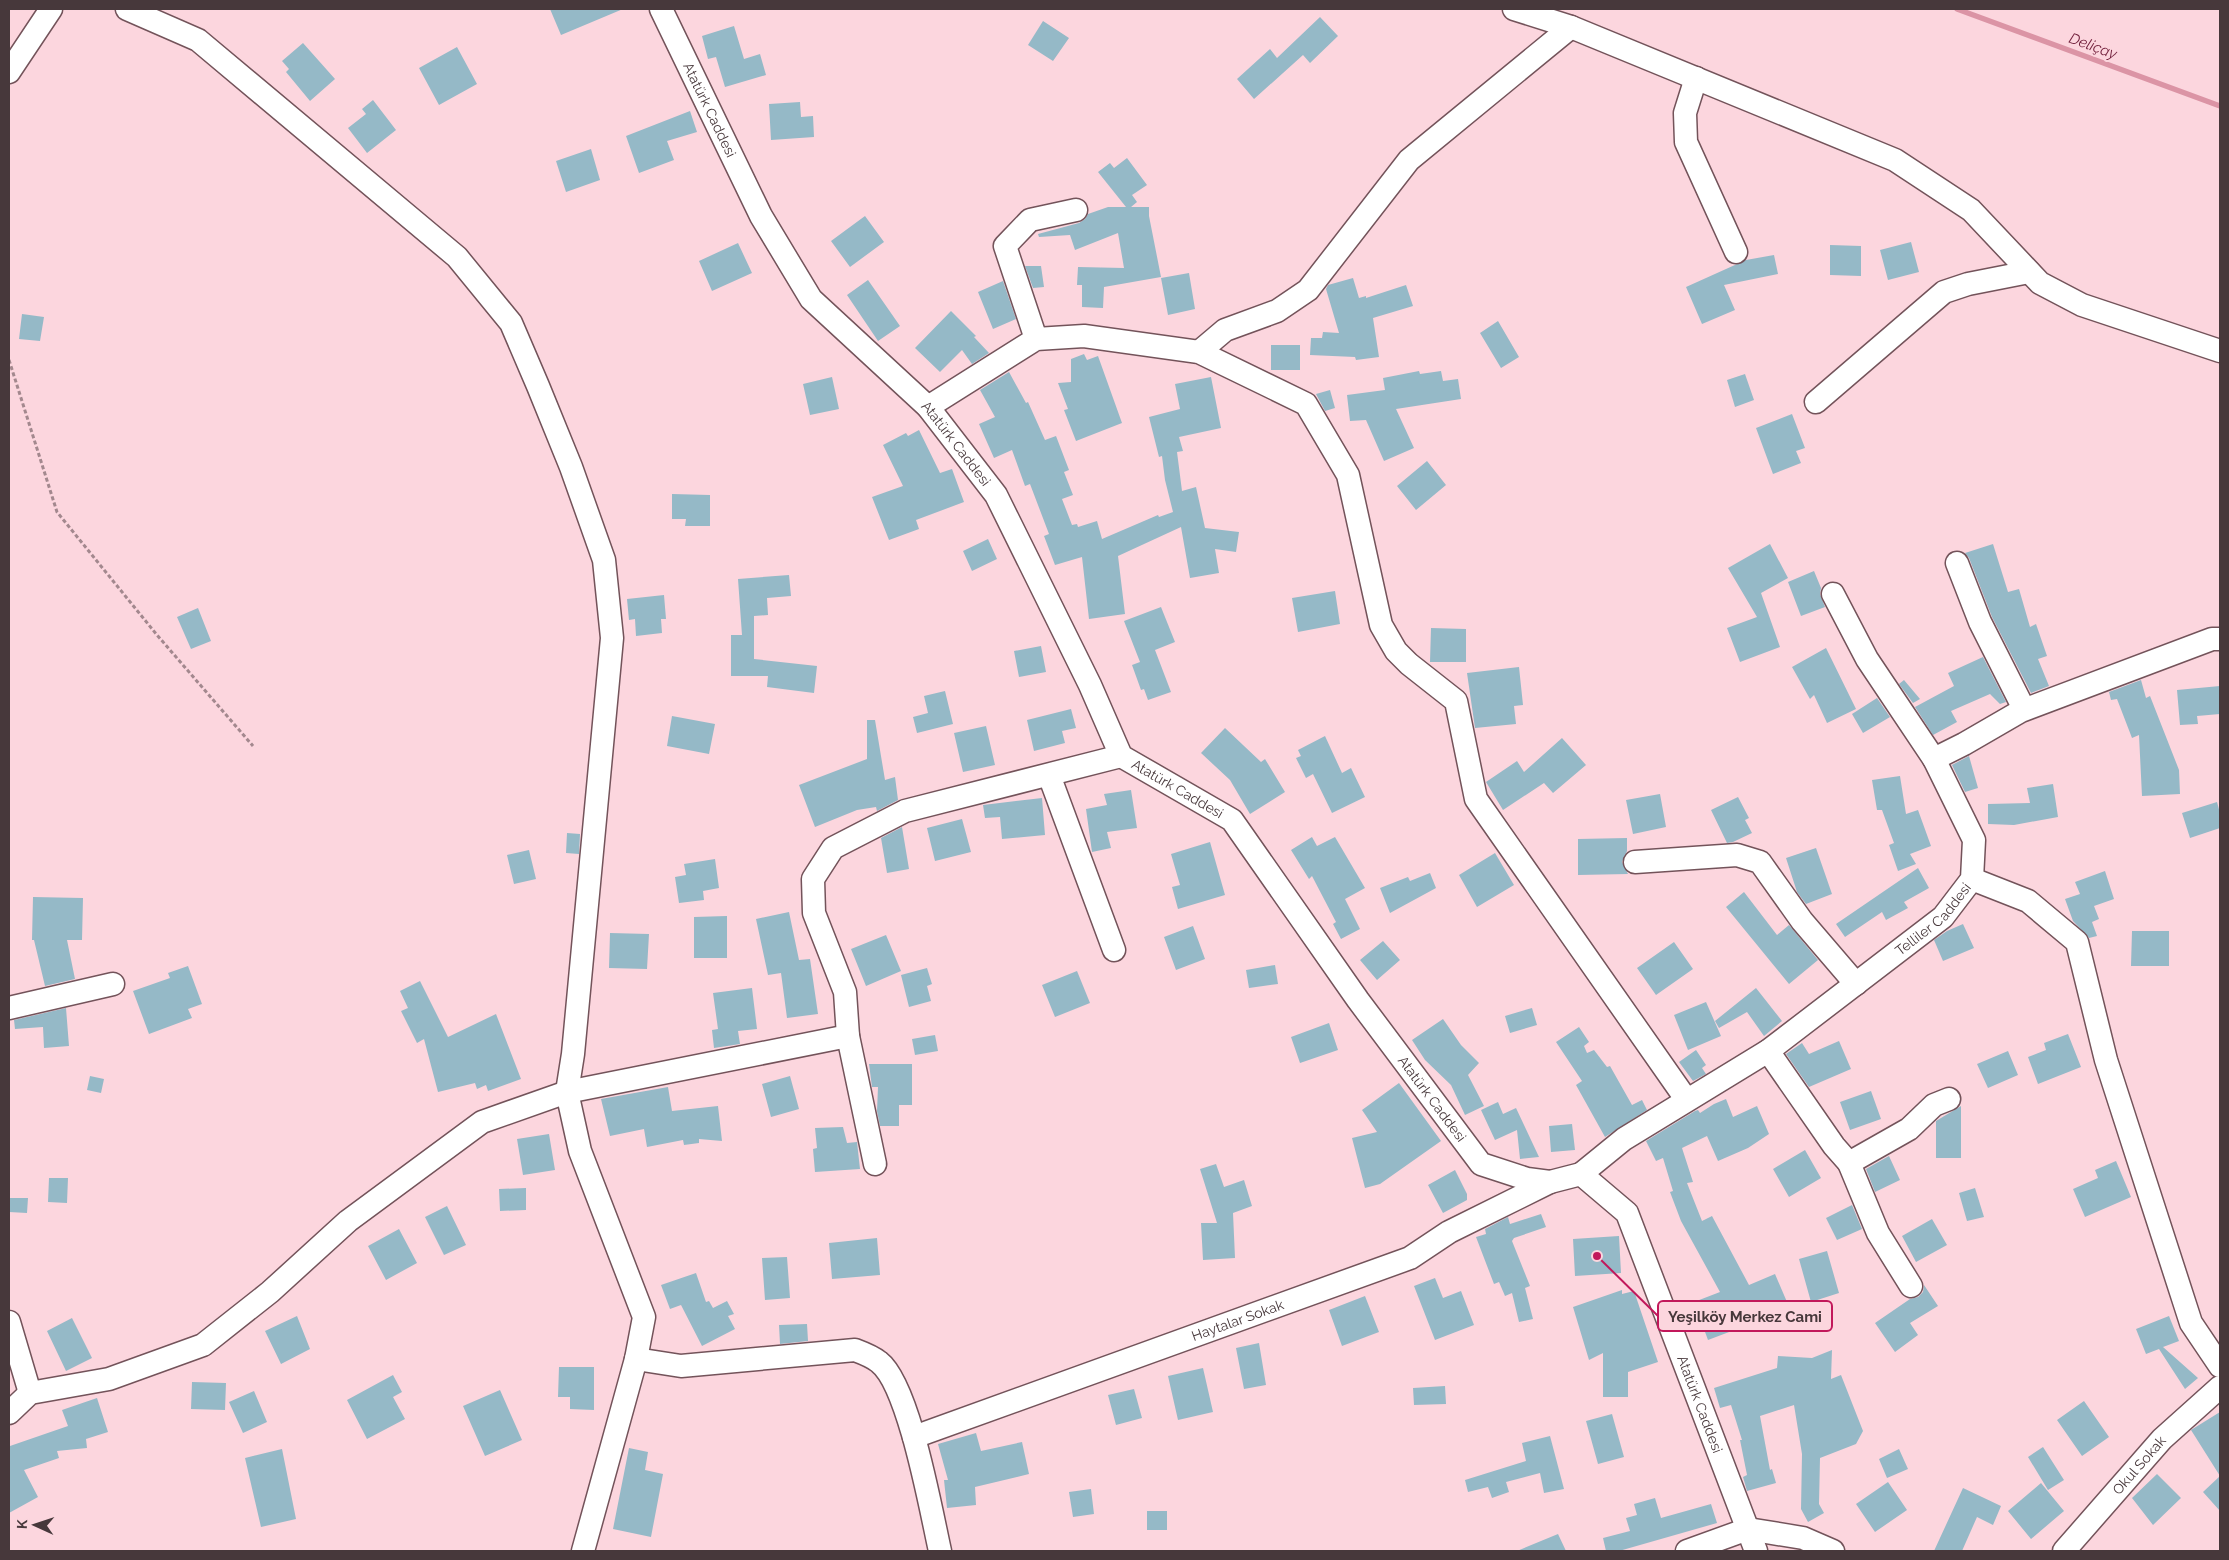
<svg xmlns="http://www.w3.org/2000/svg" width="2229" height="1560" font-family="Raleway,sans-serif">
	<rect width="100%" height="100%" fill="#fcd6de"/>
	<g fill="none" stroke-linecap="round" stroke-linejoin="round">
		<path stroke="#db94a5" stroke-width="5.5" d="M1957 9 2220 106"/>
	</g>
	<path fill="#95b9c7" d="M550 9H623L561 35Z
		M1320 17 1338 36 1310 63 1303 55 1254 99 1237 79 1270 49 1277 58Z
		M1043 21 1069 38 1053 61 1028 45Z
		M734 26 744 59 760 54 766 75 725 87 716 57 708 59 702 36Z
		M303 43 335 79 310 101 286 72 289 69 282 61Z
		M457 47 477 84 439 105 419 68Z
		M373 100 396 130 367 153 348 128 366 114 362 109Z
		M800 102 801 117 813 116 814 137 771 140 769 104Z
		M690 111 697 132 667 141 674 160 639 173 626 136Z
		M591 149 600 180 566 192 556 161Z
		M1127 158 1147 185 1132 195 1137 202 1131 207H1149V216L1161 277 1104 287 1103 308 1082 307V285H1077L1078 267 1124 268 1118 233 1075 250 1070 235 1039 237 1038 234 1079 223 1085 219 1088 214 1108 207H1126L1098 172 1110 163 1114 168Z
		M865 216 884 242 850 267 831 241Z
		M1911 242 1919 272 1888 280 1880 250Z
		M738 243 752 273 712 291 699 261Z
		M1830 245 1861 246V276L1830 275Z
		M1774 255 1778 274 1724 285 1735 310 1702 324 1686 287 1746 260Z
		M1025 266H1041L1044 287 1033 288Z
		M1189 273 1195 309 1168 315 1161 278Z
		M1353 278 1359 298 1366 296V298L1406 285 1413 306 1373 318 1379 357 1356 360 1355 357 1310 355 1311 338H1322L1323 332 1339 333 1326 289 1328 285Z
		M868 280 900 326 878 341 847 295Z
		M1003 281 1016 319 993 329 978 292Z
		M951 311 976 336 974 337 989 353 972 364 962 350 940 372 915 348Z
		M22 314 44 317 40 341 19 339Z
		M1498 321 1519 357 1501 368 1480 333Z
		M1271 345H1300V370H1271Z
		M1084 354 1087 360 1098 356 1122 423 1076 441 1064 410 1068 409 1058 383 1071 382V359Z
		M1419 371 1420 374 1441 371 1443 381 1458 379 1461 399 1396 409 1414 448 1384 461 1366 420 1350 421 1347 395 1385 390 1383 378Z
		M1009 372 1026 403 1028 402 1045 440 1056 436 1069 470 1064 472 1073 495 1062 499 1072 525 1077 524 1078 527 1097 521 1102 539 1158 515 1159 517 1173 512 1165 480 1162 456 1159 457 1149 417 1180 409 1175 384 1211 377 1221 428 1179 437 1183 451 1177 452 1182 491 1196 487 1205 528 1239 532 1236 552 1215 549 1219 573 1190 578 1181 527 1118 556 1125 614 1089 619 1082 557 1055 565 1044 536 1049 534 1030 484 1025 486 1012 450 994 458 979 424 995 417 980 390Z
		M1745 374 1754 400 1735 407 1727 380Z
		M832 377 839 409 810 415 803 384Z
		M1330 390 1335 408 1325 411 1316 394Z
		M1792 414 1805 448 1796 451 1801 463 1773 474 1756 428Z
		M919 430 940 473 952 469 964 502 916 520 919 529 889 540 872 497 903 486 883 445 906 433 908 436Z
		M1427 461 1446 485 1416 510 1397 486Z
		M672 494 710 495V526H685L686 519H672Z
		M988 539 997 559 972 571 963 551Z
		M1770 544 1788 578 1761 593 1780 647 1740 662 1727 628 1757 617 1728 568Z
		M1993 544 2008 592 2019 589 2030 627 2036 624 2047 656 2038 659 2049 686 2031 693 1992 617 1969 558 1965 553Z
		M1814 571 1821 588 1820 594 1825 607 1801 616 1788 582Z
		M789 575 791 596 767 598 768 615 754 616V659L817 666 814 693 767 687 768 676H731V635H742L738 579Z
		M1335 591 1340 624 1298 632 1292 598Z
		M664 595 666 619H661L662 633 636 636 635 619 629 620 627 599Z
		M1161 607 1175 642 1155 650 1171 692 1148 700 1144 689 1141 690 1132 665 1140 662 1124 621Z
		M198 608 211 641 191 649 177 617Z
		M1431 628 1466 629V662H1430Z
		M1041 646 1046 672 1019 677 1014 651Z
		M1826 648 1856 709 1827 723 1814 695 1810 699 1792 667Z
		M1983 657 2006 702 2000 704 1990 694 1951 711 1957 722 1933 735 1915 707 1954 686 1948 673Z
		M1519 667 1523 705 1514 706 1516 724 1475 728 1467 673Z
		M1904 680 1920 699 1913 703 1899 684Z
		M2141 680 2146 698 2150 696 2179 770 2180 794 2142 796 2139 735 2132 738 2117 699 2111 700 2109 692Z
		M2220 686V714L2197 716 2198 724 2180 725 2177 690Z
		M945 691 953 724 917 733 913 717 928 713 924 696Z
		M1877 698 1890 717 1863 733 1852 714Z
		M1071 709 1076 728 1062 731 1065 743 1034 751 1027 720Z
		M672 716 715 724 709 754 667 746Z
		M867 720H875L885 780 895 777 898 800 877 811 876 807 857 810 815 827 799 785 867 759Z
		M986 726 995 765 963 772 954 733Z
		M1225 728 1261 762 1265 759 1285 792 1250 814 1230 780 1201 753Z
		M1325 736 1342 773 1351 768 1365 797 1332 813 1313 774 1306 778 1296 758 1301 756 1298 750Z
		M1562 738 1586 765 1553 793 1544 783 1503 810 1486 782 1517 761 1524 772Z
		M1969 756 1978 788 1965 792 1952 765Z
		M1900 776 1906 814 1918 810 1931 846 1910 854 1916 864 1898 871 1889 845 1894 843 1882 810H1877L1872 780Z
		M2053 784 2058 817 2014 825 1988 824V804L2030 803 2027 788Z
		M1131 790 1137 828 1107 832 1111 848 1092 852 1086 809 1107 805 1104 794Z
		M1660 794 1666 827 1633 834 1626 800Z
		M1738 797 1749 818 1745 820 1752 833 1733 842 1727 843 1711 810Z
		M1042 798 1045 835 1002 839 1000 817 985 818 983 805Z
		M2217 802 2220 813V828L2190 838 2182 813Z
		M962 819 971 852 935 861 927 828Z
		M902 827 909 869 887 873 881 838Z
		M567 833 580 834 579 854 566 853Z
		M1312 837 1317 846 1335 837 1365 888 1345 899 1360 929 1341 939 1333 924 1336 922 1312 876 1309 879 1291 850Z
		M1627 838V851L1622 862 1628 874 1578 875V839Z
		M1210 842 1225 895 1178 909 1172 887 1180 885 1171 854Z
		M1816 848 1832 894 1806 904 1797 892 1786 858Z
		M529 850 536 879 514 884 507 855Z
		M1495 853 1514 885 1477 907 1459 875Z
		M715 859 719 888 703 891 704 900 679 903 675 877 686 875 684 864Z
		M1918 868 1929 888 1904 902 1908 908 1886 920 1882 912 1845 937 1836 924Z
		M2105 871 2114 899 2094 906 2099 919 2092 922 2097 936 2089 938 2073 921 2065 899 2080 894 2075 882Z
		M1430 873 1436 888 1390 913 1380 888 1408 877 1410 881Z
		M1744 892 1777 935 1789 925 1818 960 1789 984 1726 907Z
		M33 897 83 898 82 940H67L75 979 45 986 34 940H32Z
		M789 912 799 960 810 959 818 1014 787 1018 781 973 768 975 756 919Z
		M727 916V958H694V917Z
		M1963 924 1974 948 1943 961 1934 940 1947 931Z
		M1193 926 1205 959 1176 970 1164 937Z
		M2132 931H2169V966H2131Z
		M610 933 649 934 647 969 609 968Z
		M886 935 901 971 866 986 851 949Z
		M1383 941 1400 960 1377 980 1360 960Z
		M1674 942 1693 969 1656 995 1637 968Z
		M1275 965 1278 984 1249 988 1246 970Z
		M188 966 202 1004 188 1009 192 1018 149 1034 133 991 170 978 168 973Z
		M927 968 932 984 927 986 931 1001 909 1007 901 975Z
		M1077 971 1090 1003 1055 1017 1042 985Z
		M420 981 448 1037 496 1014 521 1079 488 1091 486 1085 477 1089 475 1083 438 1092 424 1039 417 1043 401 1011 408 1008 400 991Z
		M752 988 757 1029 738 1031 740 1044 714 1048 712 1030 718 1029 713 993Z
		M1756 988 1782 1021 1764 1036 1747 1012 1719 1028 1715 1021Z
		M1706 1002 1721 1036 1688 1050 1674 1015Z
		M66 1008 69 1046 44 1048 43 1027 15 1029 14 1020Z
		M1532 1008 1537 1025 1510 1033 1505 1016Z
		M1443 1019 1461 1045 1479 1063 1468 1075 1484 1106 1465 1115 1451 1085 1425 1060 1412 1040Z
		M1329 1023 1338 1050 1300 1063 1291 1037Z
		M1579 1027 1589 1042 1584 1046 1587 1053 1594 1050 1607 1067 1610 1066 1632 1105 1642 1100 1647 1110 1605 1137 1576 1085 1582 1081 1556 1042Z
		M2068 1034 2081 1067 2038 1084 2028 1057 2046 1050 2044 1043Z
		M935 1035 938 1051 915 1055 912 1039Z
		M1839 1041 1851 1069 1809 1087 1786 1054 1802 1043 1809 1054Z
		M1696 1050 1706 1065 1702 1068 1706 1074 1693 1081 1679 1062Z
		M2008 1051 2018 1075 1988 1088 1977 1064Z
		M869 1064H912V1105H899V1126H880L877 1111 878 1087H872Z
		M90 1076 104 1079 101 1093 87 1090Z
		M790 1076 799 1109 771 1117 762 1084Z
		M1399 1083 1441 1141 1380 1184 1365 1188 1352 1138 1377 1132 1362 1110Z
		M668 1087 672 1111 718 1106 722 1141 699 1139V1143L684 1145 683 1140 647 1147 644 1129 610 1136 601 1099Z
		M1871 1091 1881 1119 1850 1130 1840 1102Z
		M1726 1099 1733 1117 1757 1106 1769 1134 1748 1148 1718 1161 1707 1136 1682 1148 1693 1182 1687 1183 1702 1221 1712 1216 1749 1285 1775 1274 1790 1309 1708 1340 1694 1302 1720 1292 1681 1221 1670 1192 1673 1191 1663 1158 1656 1161 1646 1141 1695 1111 1698 1110 1700 1113 1714 1104Z
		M1498 1102 1503 1114 1516 1108 1539 1157 1520 1159 1517 1130 1495 1140 1481 1110Z
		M1961 1106V1158H1936V1121Z
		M1572 1124 1575 1150 1551 1152 1549 1126Z
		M843 1127 847 1143 857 1142 860 1169 815 1172 813 1149 817 1148 815 1128Z
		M549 1134 555 1170 523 1175 517 1139Z
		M1805 1150 1821 1178 1789 1197 1773 1169Z
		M1889 1156 1900 1180 1875 1192 1866 1169Z
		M2116 1161 2131 1197 2085 1217 2073 1189 2098 1178 2095 1170Z
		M1216 1164 1224 1187 1244 1180 1252 1206 1233 1213 1235 1258 1203 1260 1201 1223H1217L1200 1169Z
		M1455 1170 1467 1194V1200L1443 1213 1428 1185Z
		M49 1178H68L67 1203 48 1202Z
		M526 1188V1210L500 1211 499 1189Z
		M1975 1188 1984 1217 1967 1221 1959 1193Z
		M9 1198H28L27 1213 9 1212Z
		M1852 1205 1862 1229 1837 1240 1826 1218Z
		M447 1206 466 1245 444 1255 425 1217Z
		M1541 1214 1546 1227 1514 1238 1512 1241 1530 1286 1525 1288 1533 1319 1519 1322 1512 1293 1505 1296 1499 1282 1494 1284 1476 1237 1486 1234 1485 1229 1508 1217 1510 1224Z
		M1932 1219 1947 1245 1916 1262 1902 1236Z
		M399 1229 417 1263 386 1280 368 1246Z
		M1619 1236 1621 1273 1575 1276 1573 1239Z
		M877 1238 880 1275 832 1279 829 1243Z
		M1827 1251 1839 1293 1811 1302 1799 1259Z
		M787 1257 790 1298 765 1300 762 1258Z
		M696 1273 706 1302 709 1301 713 1308 727 1301 734 1314 728 1316 735 1329 702 1346 681 1305 670 1309 661 1285Z
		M1435 1278 1443 1298 1461 1291 1474 1325 1435 1340 1414 1286Z
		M1924 1285 1938 1306 1910 1323 1918 1335 1895 1352 1875 1323 1910 1299 1918 1297 1923 1292Z
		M1622 1290V1294L1634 1291 1658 1362 1628 1372V1397H1603V1353L1589 1360 1573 1307Z
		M1365 1296 1379 1332 1342 1346 1329 1310Z
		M297 1316 310 1349 281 1364 265 1331Z
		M2169 1316 2179 1341 2163 1347 2198 1378 2185 1389 2159 1349 2146 1354 2136 1329Z
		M72 1318 92 1358 66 1371 47 1331Z
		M807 1324 808 1341 780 1344 779 1325Z
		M1259 1343 1266 1385 1244 1389 1236 1348Z
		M1832 1350 1831 1379 1841 1375 1863 1431 1856 1444 1820 1458 1819 1504 1824 1513 1808 1522 1801 1509 1802 1454 1794 1405 1760 1416 1770 1470 1772 1469 1776 1483 1747 1491 1743 1477 1747 1475 1740 1440H1742L1731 1405 1720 1408 1714 1388 1777 1368 1778 1356 1812 1358Z
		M559 1367H594V1410L570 1409V1397H558Z
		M1203 1368 1213 1412 1178 1420 1168 1376Z
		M393 1375 402 1392 393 1397 405 1419 367 1439 347 1400Z
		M192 1382 226 1383 225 1410 191 1409Z
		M1445 1386 1446 1404 1414 1405 1413 1388Z
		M1134 1389 1142 1418 1116 1425 1108 1395Z
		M500 1390 522 1440 485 1456 463 1406Z
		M254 1391 267 1422 243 1433 229 1402Z
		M97 1398 108 1432 86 1439 87 1448 57 1451 59 1458 24 1470 38 1497 9 1513V1443L10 1446 68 1426 62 1410Z
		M2084 1401 2109 1437 2082 1456 2057 1420Z
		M2220 1412V1476L2191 1430Z
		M1612 1414 1624 1457 1598 1464 1586 1421Z
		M976 1433 981 1451 1022 1442 1029 1474 975 1487 976 1505 947 1508 944 1480H948L938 1444Z
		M1550 1436 1564 1489 1544 1493 1540 1473 1506 1482 1509 1492 1492 1498 1488 1487 1468 1492 1465 1480 1526 1461 1522 1443Z
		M2043 1447 2064 1480 2048 1490 2028 1457Z
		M629 1448 648 1452 645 1470 663 1474 651 1537 613 1529Z
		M282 1449 296 1519 261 1527 245 1458Z
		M1899 1449 1908 1469 1887 1478 1879 1459Z
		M2157 1474 2181 1498 2153 1525 2132 1498Z
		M2220 1476V1511L2203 1492Z
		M1888 1482 1907 1510 1875 1532 1856 1504Z
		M2041 1483 2064 1511 2031 1539 2008 1511Z
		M1963 1488 2001 1506 1993 1525 1977 1517 1962 1551H1934Z
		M1091 1489 1094 1514 1073 1517 1069 1492Z
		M1655 1498 1661 1518 1711 1504 1717 1523 1619 1551H1606L1603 1538 1630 1531 1626 1518 1637 1515 1634 1504Z
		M1147 1511H1167V1530H1147Z
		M1558 1534 1566 1551H1517Z"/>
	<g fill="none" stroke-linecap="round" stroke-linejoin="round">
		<defs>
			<g id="minor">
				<path d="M127 9 198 40 457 257 511 323 538 386 571 467 604 560 612 638 573 1054 567 1092 580 1151 644 1317 636 1359 583 1551"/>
				<path id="s1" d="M661 9 761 216 811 299 928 407 996 495 1090 685 1121 756 1232 820 1358 1000 1481 1164 1527 1179 1550 1182 1581 1174 1627 1213 1756 1551"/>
				<path d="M1514 9 1571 27 1895 160 1971 210 2040 283 2082 305 2220 351"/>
				<path d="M9 72 51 9"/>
				<path d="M1696 78 1685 113 1686 142 1736 252"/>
				<path d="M1036 339 1005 246 1030 220 1076 210"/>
				<path d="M1199 352 1225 330 1277 311 1308 290 1409 160 1571 27"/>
				<path d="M1816 402 1944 292 1968 284 2029 272"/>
				<path d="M928 407 1036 339 1084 336 1199 352 1306 404 1348 475 1381 625 1396 651 1409 664 1456 701 1476 799 1686 1099"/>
				<path d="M1957 563 1980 622 2024 709"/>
				<path d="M1833 594 1867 659 1934 759"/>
				<path d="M1049 775 1114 950"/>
				<path d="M1635 862 1737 855 1760 862 1802 921 1856 984"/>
				<path d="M1972 879 2028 901 2077 942 2106 1060 2191 1323 2220 1366"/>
				<path d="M9 1008 113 984"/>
				<path d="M848 1036 875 1164"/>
				<path d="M1768 1051 1834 1146 1849 1163 1878 1233 1911 1286"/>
				<path d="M1849 1163 1909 1129 1934 1105 1949 1099"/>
				<path id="s2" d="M1581 1174 1624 1139 1768 1051 1943 917 1972 879 1974 840 1934 759 1964 744 2021 711 2212 639H2220"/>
				<path d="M9 1322 30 1393"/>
				<path d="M636 1359 681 1366 855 1350C863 1353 873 1357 879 1362 909 1385 931 1511 940 1551"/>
				<path d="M9 1413 30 1393 109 1379 203 1345 270 1292 348 1221 482 1122 567 1092 848 1036 845 992 814 913 813 879 833 848 905 811 1121 756"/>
				<path id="s3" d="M914 1437 1410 1258 1449 1232 1550 1182"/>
				<path d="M1687 1551 1748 1529 1803 1538 1833 1551"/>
				<path id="s4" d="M2064 1551 2162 1439 2220 1387"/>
			</g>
		</defs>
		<use href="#minor" stroke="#73535a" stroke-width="25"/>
		<path stroke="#a3888e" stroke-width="3" stroke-dasharray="4 2.5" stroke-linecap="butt" d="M9 360 57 512 157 635 253 746"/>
		<use href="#minor" stroke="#fff" stroke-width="22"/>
	</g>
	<g text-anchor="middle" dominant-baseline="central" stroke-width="4" stroke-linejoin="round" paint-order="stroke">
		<g font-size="14" fill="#47383b" stroke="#fcd6de">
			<text stroke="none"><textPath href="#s1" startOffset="112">Atatürk Caddesi</textPath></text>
			<text stroke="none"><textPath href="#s1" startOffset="532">Atatürk Caddesi</textPath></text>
			<text stroke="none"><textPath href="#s1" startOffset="952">Atatürk Caddesi</textPath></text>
			<text stroke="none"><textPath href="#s2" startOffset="436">Telliler Caddesi</textPath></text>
			<text stroke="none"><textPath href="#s1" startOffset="1358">Atatürk Caddesi</textPath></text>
			<text stroke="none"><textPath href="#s3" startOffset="344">Haytalar Sokak</textPath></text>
			<text stroke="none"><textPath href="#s1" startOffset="1808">Atatürk Caddesi</textPath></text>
			<text stroke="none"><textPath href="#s4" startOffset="114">Okul Sokak</textPath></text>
		</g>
		<g font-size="15" font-style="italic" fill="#711f3b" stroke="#fcd6de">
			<text transform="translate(2093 46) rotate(20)">Deliçay</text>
		</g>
	</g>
	<path fill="none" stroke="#c2185b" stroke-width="2" d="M1597 1256L1658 1316"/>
	<circle fill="#c2185b" stroke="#fcd6de" stroke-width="2" cx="1597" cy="1256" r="5"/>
	<rect fill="#fcd6de" stroke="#c2185b" stroke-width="2" x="1658" y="1301" width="174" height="30" rx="5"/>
	<g font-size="15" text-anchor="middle" font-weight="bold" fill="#47383b">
		<text x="1745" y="1322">Yeşilköy Merkez Cami</text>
	</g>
	<rect width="2229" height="1560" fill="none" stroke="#47383b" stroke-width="20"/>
	<g transform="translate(35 1525) rotate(273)" stroke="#fcd6de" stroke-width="4" paint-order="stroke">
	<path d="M0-4L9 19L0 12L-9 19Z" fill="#47383b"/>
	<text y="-8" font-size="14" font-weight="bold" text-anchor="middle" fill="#47383b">K</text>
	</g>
</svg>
